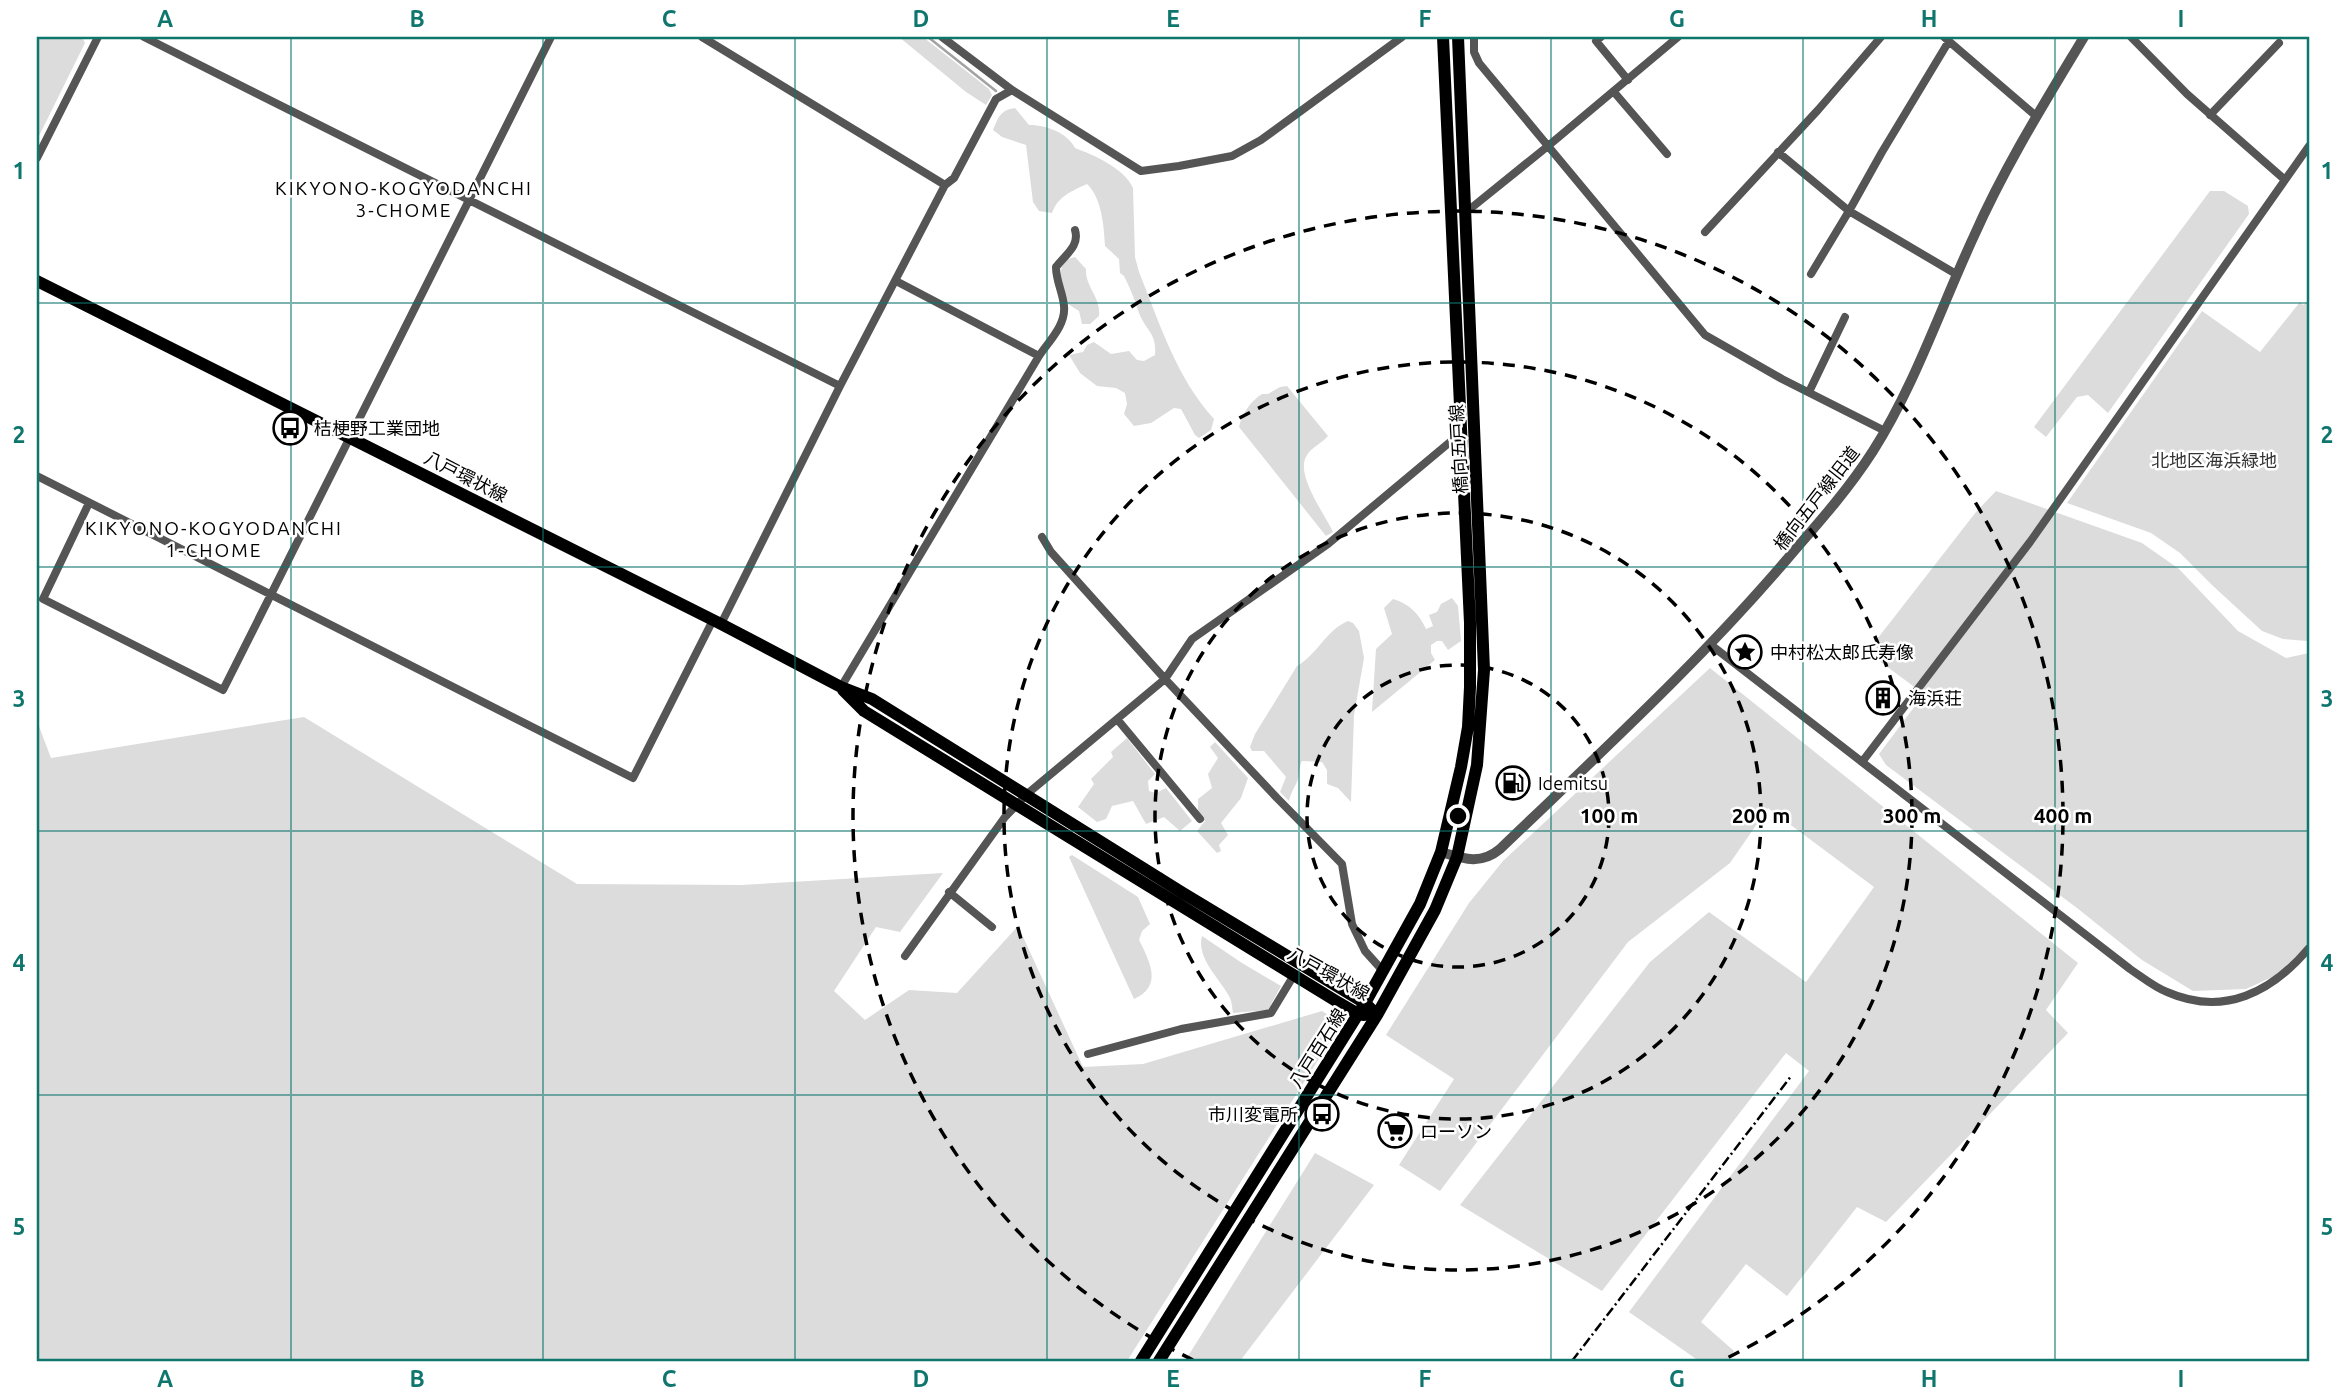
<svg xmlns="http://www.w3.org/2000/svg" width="2346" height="1398" font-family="Ubuntu,'Noto Sans JP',sans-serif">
	<rect width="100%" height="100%" fill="#fff"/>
	<path fill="#dcdcdc" d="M37 37H82L85 43 37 140Z
		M899 37H923L989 89 992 95 986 105 966 92Z
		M1015 108 1029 125C1045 125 1067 132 1075 148 1094 155 1124 168 1133 188L1135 257 1139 272C1160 324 1176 377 1214 419L1211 430 1199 438 1195 435 1181 409 1174 408 1151 423 1134 426 1124 414 1127 404 1125 393 1116 388 1097 386 1080 373 1069 355 1083 352 1087 345 1094 342 1111 354 1129 351 1137 360 1144 361 1155 355C1157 333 1146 331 1139 313 1135 300 1130 288 1124 276L1120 273 1119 259 1105 246C1104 227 1102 198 1087 184 1072 191 1058 196 1052 213L1039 211 1033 202 1026 145 1002 137 993 130C998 118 1000 110 1015 108Z
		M2210 191H2224L2248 206 2249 214 2108 413 2088 395 2077 397 2046 437 2034 427Z
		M1075 257 1086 269C1085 287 1101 297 1099 316L1090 324H1082L1079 311 1068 304C1064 289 1051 261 1075 257Z
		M2309 300V640L2307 641 2283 639 2262 631 2212 585 2180 553 2151 533 2067 503 2202 311 2260 352 2300 302 2303 305Z
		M1287 386 1328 436C1322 443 1311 448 1307 455 1294 474 1325 514 1333 532L1326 536 1239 427C1242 413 1251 401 1262 394H1268L1280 387Z
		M1996 491 2142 543 2179 569 2238 631 2286 658 2309 653V946L2292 968 2246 989 2193 991 2142 960 2077 908 1886 765 1879 754 1924 694 1867 652 1976 512Z
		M1452 598 1458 606 1461 641 1448 650 1442 641H1437L1431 645V653L1435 660 1372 712 1376 649 1392 634 1384 608 1393 599C1410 604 1419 614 1426 629L1433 626 1429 615 1437 612 1441 604Z
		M1348 621 1353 623 1359 631 1364 658 1354 715 1351 802 1338 788 1327 784V770L1322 762 1302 761C1298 769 1300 777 1296 784 1293 790 1291 793 1289 801L1280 792 1286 777 1264 751H1252L1250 747 1255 734 1297 666C1318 654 1325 631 1348 621Z
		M1710 668 2078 963 2046 1010 2068 1033 1886 1222 1857 1207 1787 1296 1746 1264 1701 1322 1734 1351 1728 1361H1699L1629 1312 1809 1071 1786 1053 1602 1291 1460 1205 1650 962 1709 912 1806 982 1874 887 1768 808 1730 863 1628 942 1440 1191 1399 1165 1454 1079 1386 1035 1469 903 1503 861Z
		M304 717 577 884 741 885 943 873 900 932 876 927 834 991 865 1020 909 990 957 993 1018 926 1083 1067 1143 1064 1322 1011 1333 1018 1334 1035 1127 1361H37V721L51 758Z
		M1127 738 1155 774 1148 781 1149 791 1156 793 1166 788 1192 821 1180 831 1164 817 1146 824 1133 801 1112 806 1106 819 1097 822 1078 807 1094 784 1091 779 1113 757 1111 752Z
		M1215 742 1248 778 1241 798 1221 823 1228 835 1219 845 1221 851 1217 853 1197 831 1205 821 1198 811V799L1212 788 1208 774 1218 758 1210 747Z
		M1072 855 1138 897 1150 924 1142 931 1139 940C1150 962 1163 986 1134 999L1069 857Z
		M1202 936 1242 963 1281 986 1268 1010 1233 1013C1232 1007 1232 1001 1229 996 1220 979 1196 958 1202 936Z
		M1315 1153 1374 1185 1240 1361H1185Z"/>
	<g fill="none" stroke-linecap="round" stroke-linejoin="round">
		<path stroke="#a3a3a3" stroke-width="2.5" d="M928 37 996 91"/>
		<path stroke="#555" stroke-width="8" d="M144 37 840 386
			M702 37 945 185 840 386 721 624
			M942 37 1012 90
			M1601 37 1596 41 1628 80
			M1678 37 1548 146 1705 335 1782 379 1885 431
			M1944 37 2036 116
			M2131 37 2187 94 2284 179
			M1614 92 1667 154
			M2210 115 2279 43
			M2309 146 2030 542 1862 762 2130 969C2142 977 2154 987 2167 992 2224 1017 2272 992 2309 948
			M1778 152 1849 211 1882 152 1949 41
			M37 158 98 37
			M945 185 954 178 996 99 1012 90 1141 171 1179 166 1232 156 1261 140 1402 37
			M1465 213 1548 146 1479 63 1474 52V37
			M1705 232 1818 110 1881 37
			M1811 274 1849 211 1956 274
			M1039 356C1049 341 1066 325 1064 306 1063 293 1056 281 1056 267 1065 255 1080 246 1075 230
			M1809 392 1845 317
			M37 476 633 778 713 620
			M89 503 43 599 223 690 551 37
			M1042 537 1051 552 1165 679 1277 798 1342 864 1352 924 1365 951 1383 971
			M1711 645 1862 762
			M841 687 1039 356 896 281
			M1117 719 1200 819
			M949 892 992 927
			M905 956 1005 817 1027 794 1165 679 1192 639 1328 544 1462 432
			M1088 1054 1181 1029 1271 1013 1294 975"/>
		<path stroke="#555" stroke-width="10" d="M1441 852C1464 859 1481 865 1500 849 1601 752 1704 658 1794 551 1822 519 1850 487 1873 451 1915 385 1941 307 1974 236 2005 166 2045 102 2084 37"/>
		<path stroke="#000" stroke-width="12" d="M37 281 721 624 841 687 872 699 1183 893 1365 1003 1377 1015
			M843 690 864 711 1336 1001 1358 1014 1364 1015
			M1141 1361 1365 1003 1420 904 1441 852 1461 767 1468 727 1470 687V623L1443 37
			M1159 1361 1377 1015 1435 910 1457 857 1477 765 1484 670 1458 37"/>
		<path stroke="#000" stroke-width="2.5" stroke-dasharray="10 3.5 2 3.5" stroke-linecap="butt" d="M1572 1361 1792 1075"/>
	</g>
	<path fill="none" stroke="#0f766e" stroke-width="2" stroke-opacity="0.55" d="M291 37V1361M543 37V1361M795 37V1361M1047 37V1361M1299 37V1361M1551 37V1361M1803 37V1361M2055 37V1361M37 303H2309M37 567H2309M37 831H2309M37 1095H2309"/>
	<g fill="none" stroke="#000" stroke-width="3.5" stroke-dasharray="12 9">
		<circle cx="1458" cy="816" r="151"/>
		<circle cx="1458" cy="816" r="303"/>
		<circle cx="1458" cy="816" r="454"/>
		<path d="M1193 1360A605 605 0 1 1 1723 1360"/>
	</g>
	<defs>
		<symbol id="bus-ring" viewBox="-11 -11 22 22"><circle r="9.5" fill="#fff" stroke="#000" stroke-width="1.5"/><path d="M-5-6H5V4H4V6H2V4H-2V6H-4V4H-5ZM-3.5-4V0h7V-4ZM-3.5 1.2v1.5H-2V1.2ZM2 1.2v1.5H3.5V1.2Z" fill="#000"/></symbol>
		<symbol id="sight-ring" viewBox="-11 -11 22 22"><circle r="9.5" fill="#fff" stroke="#000" stroke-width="1.5"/><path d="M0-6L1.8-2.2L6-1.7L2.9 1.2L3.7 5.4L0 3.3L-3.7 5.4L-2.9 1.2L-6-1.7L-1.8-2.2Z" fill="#000"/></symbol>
		<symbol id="building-ring" viewBox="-11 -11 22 22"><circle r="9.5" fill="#fff" stroke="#000" stroke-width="1.5"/><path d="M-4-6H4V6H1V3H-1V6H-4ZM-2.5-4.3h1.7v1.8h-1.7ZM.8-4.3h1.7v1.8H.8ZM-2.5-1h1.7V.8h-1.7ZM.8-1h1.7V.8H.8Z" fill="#000"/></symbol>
		<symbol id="fuel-ring" viewBox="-11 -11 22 22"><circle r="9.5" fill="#fff" stroke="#000" stroke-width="1.5"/><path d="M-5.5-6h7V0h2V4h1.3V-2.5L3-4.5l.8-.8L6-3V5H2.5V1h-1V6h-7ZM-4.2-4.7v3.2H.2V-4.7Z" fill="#000"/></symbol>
		<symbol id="supermarket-ring" viewBox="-11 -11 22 22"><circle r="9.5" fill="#fff" stroke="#000" stroke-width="1.5"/><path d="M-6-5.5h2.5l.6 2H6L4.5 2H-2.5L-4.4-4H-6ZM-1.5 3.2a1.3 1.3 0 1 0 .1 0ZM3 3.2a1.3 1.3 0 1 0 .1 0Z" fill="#000"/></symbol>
	</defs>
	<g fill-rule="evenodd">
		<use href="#bus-ring" x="271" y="409" width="38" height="38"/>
		<use href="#sight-ring" x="1726" y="633" width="38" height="38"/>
		<use href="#building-ring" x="1864" y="679" width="38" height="38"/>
		<use href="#fuel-ring" x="1494" y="764" width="38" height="38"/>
		<use href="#bus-ring" x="1303" y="1095" width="38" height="38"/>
		<use href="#supermarket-ring" x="1376" y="1112" width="38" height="38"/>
	</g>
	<g text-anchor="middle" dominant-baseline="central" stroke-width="5" stroke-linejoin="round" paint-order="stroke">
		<g font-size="18" fill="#000" stroke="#fff" text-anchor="start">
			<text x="314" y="428">桔梗野工業団地</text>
			<text x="1770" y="652">中村松太郎氏寿像</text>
			<text x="1908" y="698">海浜荘</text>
			<text x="1538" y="783">Idemitsu</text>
			<text x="1298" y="1114" text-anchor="end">市川変電所</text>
			<text x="1420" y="1131">ローソン</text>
		</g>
		<g font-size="18" fill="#000" stroke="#fff">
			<text transform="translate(1458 449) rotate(-93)">橋向五戸線</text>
			<text transform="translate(466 476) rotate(27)">八戸環状線</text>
			<text transform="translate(1816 498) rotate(-52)">橋向五戸線旧道</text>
			<text transform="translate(1329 973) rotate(29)">八戸環状線</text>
			<text transform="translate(1317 1048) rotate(-58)">八戸百石線</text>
		</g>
		<g font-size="18" fill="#333" stroke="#fff">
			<text x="2214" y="460">北地区海浜緑地</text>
		</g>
		<g font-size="19" letter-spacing="2" fill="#000" stroke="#fff">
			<text x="404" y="188">KIKYONO-KOGYODANCHI<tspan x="404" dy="22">3-CHOME</tspan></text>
			<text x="214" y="528">KIKYONO-KOGYODANCHI<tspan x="214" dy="22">1-CHOME</tspan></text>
		</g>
	</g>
	<circle cx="1458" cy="816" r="10" fill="#000" stroke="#fff" stroke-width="3.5"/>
	<g font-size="21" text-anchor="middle" font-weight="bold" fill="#000" stroke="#fff" stroke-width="5" stroke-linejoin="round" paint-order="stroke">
		<text x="1609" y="823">100 m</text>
		<text x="1761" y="823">200 m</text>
		<text x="1912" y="823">300 m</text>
		<text x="2063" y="823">400 m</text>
	</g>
	<rect width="2346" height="1398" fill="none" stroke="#ffffff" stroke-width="77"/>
	<rect x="38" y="38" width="2270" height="1322" fill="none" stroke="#0f766e" stroke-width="2.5"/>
	<g font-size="23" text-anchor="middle" font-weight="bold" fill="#0f766e">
		<text x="165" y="27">A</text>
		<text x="417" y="27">B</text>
		<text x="669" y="27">C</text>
		<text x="921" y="27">D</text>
		<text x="1173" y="27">E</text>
		<text x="1425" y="27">F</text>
		<text x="1677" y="27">G</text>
		<text x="1929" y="27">H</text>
		<text x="2181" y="27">I</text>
		<text x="19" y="179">1</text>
		<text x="2327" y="179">1</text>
		<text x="19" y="443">2</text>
		<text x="2327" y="443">2</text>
		<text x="19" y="707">3</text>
		<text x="2327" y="707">3</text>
		<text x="19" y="971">4</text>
		<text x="2327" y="971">4</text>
		<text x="19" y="1235">5</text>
		<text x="2327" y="1235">5</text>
		<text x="165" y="1387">A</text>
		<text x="417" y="1387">B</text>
		<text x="669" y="1387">C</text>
		<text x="921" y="1387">D</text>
		<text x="1173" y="1387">E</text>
		<text x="1425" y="1387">F</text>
		<text x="1677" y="1387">G</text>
		<text x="1929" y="1387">H</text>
		<text x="2181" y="1387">I</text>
	</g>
</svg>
